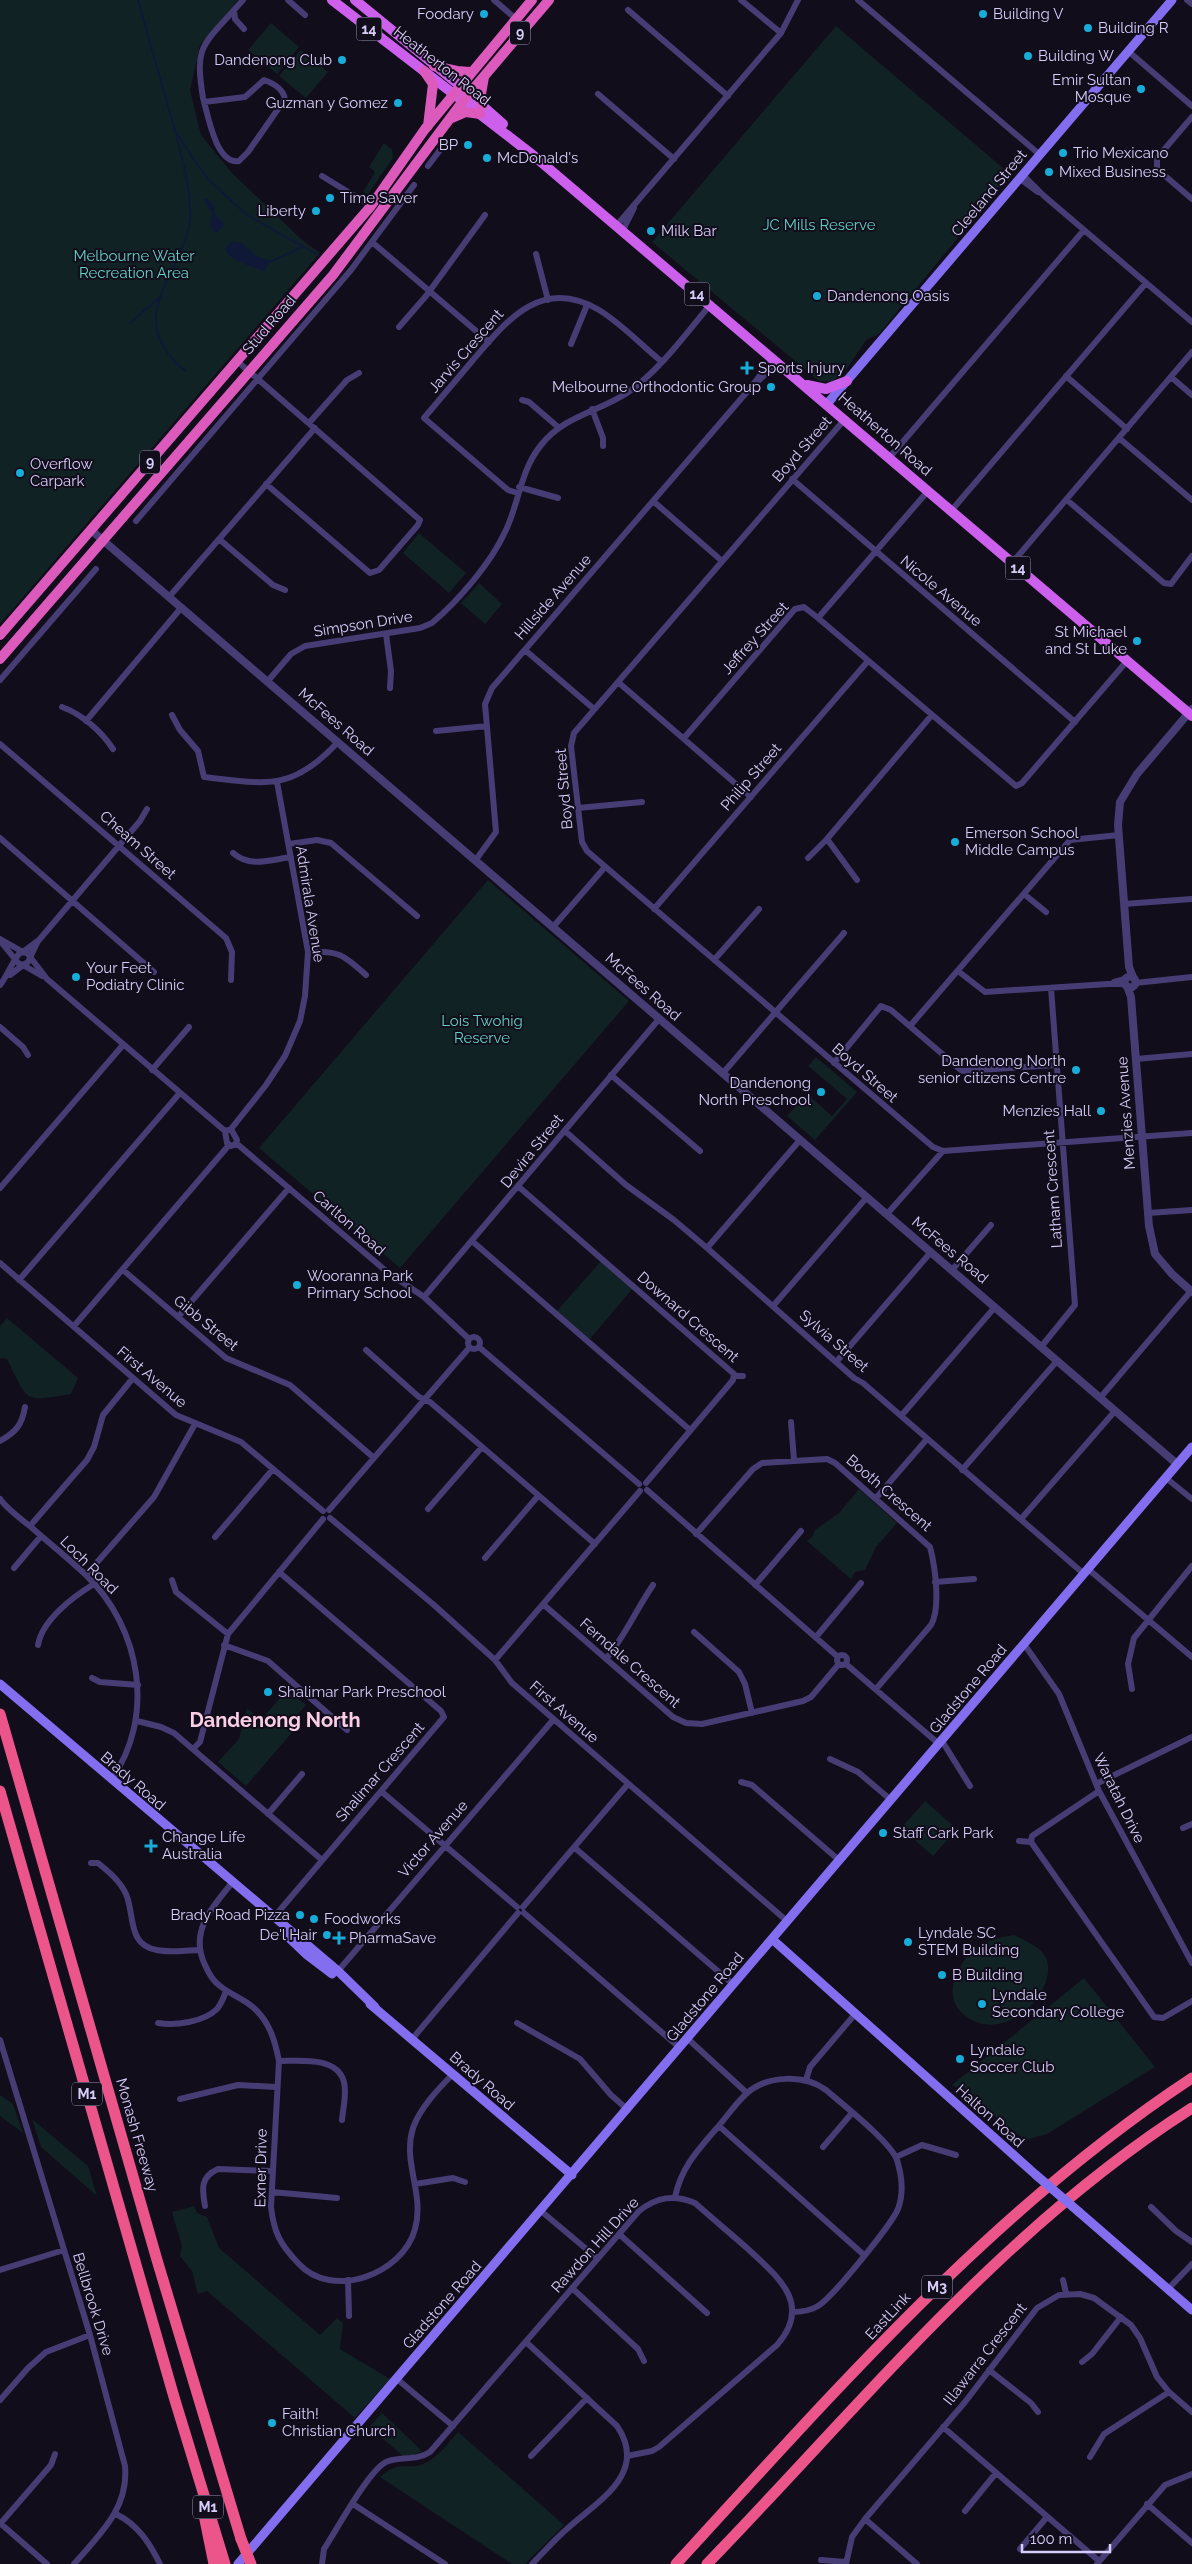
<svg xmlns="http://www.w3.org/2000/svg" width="1192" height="2564" font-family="Raleway,sans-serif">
	<rect width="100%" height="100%" fill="#110d1b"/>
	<path fill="#112224" d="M0 0H238L200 45 190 90 201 135 232 173 301 239 320 253 0 624Z
		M271 23 299 47 277 74 248 50Z
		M836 26 1010 174 879 334 866 340 848 367 832 382 819 381 652 242Z
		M301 50 328 72 306 98 279 76Z
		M384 143 392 150 393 158 368 194 363 192 375 172 369 167Z
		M419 533 466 573 449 593 403 553Z
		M479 583 502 604 485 624 461 603Z
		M488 880 629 1001 400 1268 259 1148Z
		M816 1057 857 1092 815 1140 787 1116 807 1094 832 1116 847 1099 808 1066Z
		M601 1261 633 1288 590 1339 557 1311Z
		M7 1318 78 1378 71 1394C22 1402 29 1403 7 1359L0 1358V1326Z
		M859 1489 897 1523 876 1547 865 1570 855 1572 851 1579 807 1541 813 1536 815 1530 839 1513Z
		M287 1690 306 1705 289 1725 294 1730 246 1786 218 1762 239 1739 247 1708 261 1720Z
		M925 1801 957 1829 933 1856 901 1828Z
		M1014 1935C1023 1940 1036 1945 1043 1953 1067 1984 1003 2053 961 2012 941 1993 961 1956 981 1945 991 1939 1002 1937 1014 1935Z
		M1084 1978 1155 2067 1047 2134 1025 2140 962 2090 952 2085Z
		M0 2095 13 2104 23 2133 0 2116Z
		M32 2119 88 2166 97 2196 41 2147Z
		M194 2206 197 2213 207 2217 219 2248 320 2335 337 2318 343 2323 340 2349 390 2379 355 2418 207 2291 198 2294 192 2271 180 2256 182 2246 172 2212Z
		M382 2413 422 2451 414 2455 403 2456 369 2427Z
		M458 2432 564 2525 525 2564H512L380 2477C403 2458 404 2471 423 2464 438 2458 448 2443 458 2432Z"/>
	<path fill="#0f1937" d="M207 198 214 206C215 214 214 218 223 221L224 226 216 233 210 226 212 213 204 200Z
		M232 241 242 243 255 255 270 261 265 271C254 268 228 260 225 249Z"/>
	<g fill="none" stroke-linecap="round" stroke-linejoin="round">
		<path stroke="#0f1937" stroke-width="2" d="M138 0 175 131 197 164 210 181 247 215 318 255
			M176 133C182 162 192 190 190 220 185 265 136 305 165 349 171 359 177 365 186 371
			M270 262 302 247
			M130 323 159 298"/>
		<path stroke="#473d75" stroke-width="6" d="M243 0 234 10 235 19 244 29
			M288 0 305 15
			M494 0 516 19
			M741 0 781 33
			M858 0 1039 154
			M1187 0 1192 4
			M628 10 728 96
			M1128 51 1192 106
			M598 94 674 159
			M204 102 245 97 264 80C273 83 283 89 285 99L248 152 239 161C216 165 208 115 203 98 195 47 201 47 234 10
			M1192 117 1157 158V169L1192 199
			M428 166 443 146
			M1022 174 1043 195 1192 322
			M322 176 371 206
			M1019 178 1038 192
			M617 225 781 33 798 0
			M623 230 634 208
			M372 242 489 342
			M536 254 548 300
			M399 327 426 296 485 215
			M571 344 587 305
			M237 361 420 520
			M1066 376 1127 429
			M1171 377 1192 395
			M755 384 777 363
			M522 400 529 402 558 427
			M592 409 603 438V446
			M845 419 574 733 571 746 582 842 587 851 933 1147 943 1151 1192 1133
			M309 423 347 380 359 373
			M1119 438 1192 500
			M889 458 1084 230
			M792 479 1075 722
			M266 484 370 573 379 570 418 525 420 520
			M519 487 558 498
			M518 493 508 490 424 418C440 399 457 379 473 360 507 320 542 276 599 310 622 324 641 345 661 361
			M1067 500 1164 583 1171 584 1192 556
			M653 501 722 561
			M951 511 1146 283
			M136 521 351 270 414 185
			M219 539 273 585 285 590
			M1012 563 1192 352
			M169 597 315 428
			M818 618 1016 786 1022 783 1127 661
			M386 634 391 671 390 688
			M525 650 594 709
			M0 680 96 569
			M267 682 291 654 305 646 420 628 432 623C458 601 491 563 505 532 519 504 520 471 541 445 564 416 598 412 627 393 659 371 685 335 710 305
			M618 682 751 797
			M62 707C82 714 102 732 113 749
			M172 715 180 730 198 751 204 777C266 784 292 792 338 742
			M86 721 181 608
			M436 731 487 726
			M684 738 795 609 804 607 818 618 928 491
			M0 744 226 938 232 952 231 980
			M578 808 642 802
			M0 838 154 972
			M827 839 857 880
			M289 844 317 840 331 843 417 916
			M233 853C250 868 270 860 291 857
			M808 858 827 839 931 716
			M475 861 496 832 485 704 492 688 752 386 773 358
			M1024 894 1046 912
			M1124 904 1192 899
			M654 909 868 661
			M553 927 605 867
			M0 939 23 952 39 940 140 821 147 809
			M2 943 18 963 23 965 28 962 38 941
			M308 952C338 950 344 955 366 975
			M714 960 759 909
			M958 971 985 992 1108 984H1125
			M10 975 23 965 42 976
			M1114 982 1125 979
			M1135 983 1192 977
			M0 985C7 977 14 957 21 952L27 953 47 979 225 1131
			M910 1026 1070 840 1119 835
			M0 1027 23 1047 28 1055
			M1136 1059 1192 1054
			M834 1063 881 1006 891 1010 962 1071 1056 1065
			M152 1070 189 1027
			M723 1073 844 933
			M611 1075 700 1151
			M231 1129 237 1140 236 1144 231 1146 227 1143 225 1131 231 1129 266 1085 285 1056 300 1021 305 996 308 952 277 782
			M565 1131 626 1185 674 1220 707 1248 854 1378 863 1383 1084 1574
			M236 1143 386 1271 424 1297 469 1339
			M519 1187 734 1374 733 1380 646 1483
			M0 1188 123 1045
			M1148 1213 1192 1210
			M887 1214 943 1151
			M472 1241 690 1430
			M707 1248 800 1140
			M0 1263 176 1415 241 1442 323 1511
			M123 1270 226 1358 290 1385 374 1458
			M952 1270 991 1225
			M19 1280 179 1094
			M424 1297 659 1019
			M773 1306 867 1197
			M178 1317 289 1188
			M74 1326 229 1145
			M468 1343a6 6 0 1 1 12 0a6 6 0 1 1-12 0Z
			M479 1347 639 1484
			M1041 1347 1075 1305 1051 988
			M366 1350 419 1397 430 1402 595 1544
			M837 1361 931 1252
			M734 1376H743
			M1100 1398 1191 1291
			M901 1416 995 1307
			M791 1422 794 1460
			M0 1441C16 1432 22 1425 25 1407
			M962 1470 1057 1361
			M1166 1478 1192 1499
			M647 1490 838 1657
			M876 1498 927 1439
			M0 1499C8 1510 20 1518 31 1527 49 1543 68 1558 86 1575 141 1628 156 1717 111 1780
			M428 1509 482 1447
			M329 1510 469 1348
			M330 1518 434 1605 495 1660 512 1683 787 1921
			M1021 1519 1115 1411
			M30 1526 87 1460 94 1447 103 1415 133 1378
			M696 1534 753 1469 762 1463 827 1459 835 1463 930 1547C935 1566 941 1608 931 1625L876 1689
			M215 1537 273 1469
			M485 1558 538 1496
			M14 1568 41 1536
			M1088 1569 1192 1657
			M86 1575 154 1497 195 1424
			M172 1580 176 1592 228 1634
			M935 1582 974 1579
			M755 1585 801 1531
			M544 1605 673 1717 686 1723 702 1724 803 1701 811 1697 838 1665
			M694 1632 739 1672 745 1684 752 1713
			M816 1637 861 1583
			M1024 1644 1059 1694 1099 1791 1192 1963
			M38 1645C42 1620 74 1596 94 1584
			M224 1645 268 1661 347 1730
			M837 1660a5 5 0 1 1 10 0a5 5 0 1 1-10 0Z
			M606 1659C625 1636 636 1610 653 1585
			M495 1660 640 1491
			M846 1664 939 1744
			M92 1678 100 1682 138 1685
			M1132 1689 1128 1664 1134 1638 1192 1566
			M137 1721 161 1727 174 1733 322 1860
			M942 1741 970 1786
			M193 1749 200 1742 228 1634 323 1519
			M830 1759 858 1772 891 1800
			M741 1782 752 1785 840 1861
			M1096 1784 1192 1737
			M1099 1791 1032 1836 1031 1842 1154 2017 1163 2018 1192 2001
			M382 1792 517 1907
			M268 1814 302 1774
			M1183 1828 1192 1824
			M1019 1841 1031 1842
			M575 1848 734 1985
			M91 1863H98C109 1872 120 1881 126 1894 135 1915 127 1945 157 1950 170 1953 186 1950 200 1950
			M232 1883C212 1907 189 1932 205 1965 208 1972 213 1981 220 1986 231 1995 245 1999 255 2009 270 2023 275 2041 279 2061L271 2207C274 2233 280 2244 298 2263 332 2301 403 2274 415 2229 425 2193 402 2163 413 2128 420 2108 438 2089 453 2074
			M523 1907 628 1784
			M524 1913 680 2048
			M274 1917 444 1717 441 1711 279 1572
			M338 1971 553 1720
			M158 2023C175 2026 204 2022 217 2009 221 2004 224 1997 226 1991
			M517 2023 580 2059 611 2095 628 2110
			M413 2038 518 1913
			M688 2039 747 2093
			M0 2040 90 2335 125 2466C129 2508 100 2534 74 2564
			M279 2061C299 2061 337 2056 344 2082 347 2094 343 2108 342 2120
			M806 2080 810 2067 856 2013
			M180 2099 238 2085 276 2087
			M719 2126 864 2255
			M823 2147 852 2113
			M896 2157 922 2145 956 2155
			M415 2184 453 2178 465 2182
			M272 2192 337 2198
			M675 2197C681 2168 697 2151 716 2129 726 2118 735 2104 746 2094 767 2075 804 2074 826 2090 842 2104 890 2141 897 2160 902 2176 904 2193 898 2209 891 2225 833 2297 818 2306 810 2311 801 2312 792 2312
			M205 2206C202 2189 200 2177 218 2169L272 2171
			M1151 2207 1176 2231 1192 2242
			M541 2211 597 2258
			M619 2234 707 2313
			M0 2270 64 2250
			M348 2280 349 2316
			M1063 2280 1066 2293
			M572 2288 638 2349 644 2361
			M1168 2289 1192 2264
			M526 2342 617 2426C649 2473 598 2501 568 2528 555 2539 544 2552 532 2564
			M1082 2362 1092 2354 1121 2317
			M989 2370 1031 2403 1038 2412
			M397 2379 453 2426
			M0 2400 28 2368 46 2352 90 2335
			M943 2427 1099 2561
			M531 2456 587 2398
			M1090 2457 1104 2434 1169 2392
			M353 2504 445 2564
			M1147 2504 1192 2543
			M965 2511 996 2473
			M116 2514C138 2525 149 2542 160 2564
			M865 2519 917 2564
			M0 2523 47 2564
			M0 2524 51 2465 55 2454
			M1020 2549 1047 2517
			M821 2560 846 2562
			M322 2564 324 2549C336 2531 369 2470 386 2462 401 2456 416 2461 430 2452L639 2211C657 2197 674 2194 695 2203 713 2219 731 2234 748 2249 778 2277 813 2304 777 2345L659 2447 652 2451 627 2456
			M846 2564 852 2537 865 2519 965 2402 1037 2308 1059 2295 1080 2294 1094 2298 1131 2325 1140 2338 1157 2377 1169 2392 1192 2412
			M1097 2564 1165 2485 1192 2474"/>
		<path stroke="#473d75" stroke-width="8" d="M91 530 1177 1464
			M1124.5 982a5.5 5.5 0 1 1 11 0a5.5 5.5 0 1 1-11 0Z
			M1133 977 1129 967 1118 825 1120 802 1137 774 1192 709
			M1127 986 1131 997 1149 1226 1155 1254 1172 1274 1192 1292"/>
		<path stroke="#836eef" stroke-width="9" d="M827 404 1172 0
			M0 1684 338 1971 375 2007
			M285 1934 307 1955 332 1974
			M772 1939 1036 2175
			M370 2004 572 2175
			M1079 2212 1192 2310
			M238 2564 1192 1447"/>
		<path stroke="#cc60ed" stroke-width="10" d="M332 0 534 156 1192 716
			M355 0 459 85 503 124
			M807 385 826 389 847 381"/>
		<path stroke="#dc5abb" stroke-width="10" d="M434 66 457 71 470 72
			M424 71 433 84 428 126
			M482 105 481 94 484 77
			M452 118 466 112 480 114
			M0 635 371 206 425 129 532 0
			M0 659 333 275 463 101 549 0"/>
		<path stroke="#ec5589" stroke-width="11" d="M0 1714 157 2260 241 2539
			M0 1791 174 2397 225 2564
			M204 2515 214 2564
			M676 2564C836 2390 993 2209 1192 2078
			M707 2564C861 2405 1003 2228 1192 2108"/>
		<path stroke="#836eef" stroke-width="9" d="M1036 2175 1079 2212"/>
		<path stroke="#ec5589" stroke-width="11" d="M241 2539 251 2564"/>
	</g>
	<g fill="#18acd9" stroke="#110d1b" stroke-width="2">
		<circle cx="484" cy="14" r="5"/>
		<circle cx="983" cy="14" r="5"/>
		<circle cx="1088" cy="28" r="5"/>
		<circle cx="1028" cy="56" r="5"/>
		<circle cx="342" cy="60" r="5"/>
		<circle cx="1141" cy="89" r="5"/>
		<circle cx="398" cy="103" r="5"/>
		<circle cx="468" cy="145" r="5"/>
		<circle cx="1063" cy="153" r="5"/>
		<circle cx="487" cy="158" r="5"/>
		<circle cx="1049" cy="172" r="5"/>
		<circle cx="330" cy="198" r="5"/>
		<circle cx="316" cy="211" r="5"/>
		<circle cx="651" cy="231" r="5"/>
		<circle cx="817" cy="296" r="5"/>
		<path d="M744.5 360.5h5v5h5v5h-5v5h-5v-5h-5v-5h5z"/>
		<circle cx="771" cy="387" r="5"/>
		<circle cx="20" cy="473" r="5"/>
		<circle cx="1137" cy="641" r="5"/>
		<circle cx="955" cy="842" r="5"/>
		<circle cx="76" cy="977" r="5"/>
		<circle cx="1076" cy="1070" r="5"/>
		<circle cx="821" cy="1092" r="5"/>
		<circle cx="1101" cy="1111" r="5"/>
		<circle cx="297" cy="1285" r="5"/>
		<circle cx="268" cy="1692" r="5"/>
		<circle cx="883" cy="1833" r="5"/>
		<path d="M148.5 1838.5h5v5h5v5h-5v5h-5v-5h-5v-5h5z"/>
		<circle cx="300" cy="1915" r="5"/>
		<circle cx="314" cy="1919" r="5"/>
		<circle cx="327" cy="1935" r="5"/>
		<path d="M336.5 1930.5h5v5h5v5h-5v5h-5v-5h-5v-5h5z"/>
		<circle cx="908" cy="1942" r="5"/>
		<circle cx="942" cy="1975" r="5"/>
		<circle cx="982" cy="2004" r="5"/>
		<circle cx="960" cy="2059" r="5"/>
		<circle cx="272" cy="2423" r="5"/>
	</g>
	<g text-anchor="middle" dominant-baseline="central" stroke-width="4" stroke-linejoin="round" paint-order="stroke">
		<g fill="#110d1b" stroke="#9c93b6" stroke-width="1">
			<rect x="356.5" y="17.5" width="25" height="23" rx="4"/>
			<rect x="510" y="21.5" width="20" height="23" rx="4"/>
			<rect x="684.5" y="282.5" width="25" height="23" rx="4"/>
			<rect x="140" y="450.5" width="20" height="23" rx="4"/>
			<rect x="1005.5" y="556.5" width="25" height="23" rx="4"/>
			<rect x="72" y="2082.5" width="30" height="23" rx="4"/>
			<rect x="922" y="2275.5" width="30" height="23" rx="4"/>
			<rect x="193" y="2495.5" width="30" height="23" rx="4"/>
		</g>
		<g font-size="14" font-weight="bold" fill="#d8ccf9">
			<text x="369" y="29">14</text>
			<text x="520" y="33">9</text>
			<text x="697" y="294">14</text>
			<text x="150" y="462">9</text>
			<text x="1018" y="568">14</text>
			<text x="87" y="2094">M1</text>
			<text x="937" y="2287">M3</text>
			<text x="208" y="2507">M1</text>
		</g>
		<g font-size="15" fill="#d8ccf9" stroke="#110d1b" text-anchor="start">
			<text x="474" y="14" text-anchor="end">Foodary</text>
			<text x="993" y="14">Building V</text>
			<text x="1098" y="28">Building R</text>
			<text x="1038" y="56">Building W</text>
			<text x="332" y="60" text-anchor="end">Dandenong Club</text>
			<text x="1131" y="80" text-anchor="end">Emir Sultan<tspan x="1131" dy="17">Mosque</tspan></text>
			<text x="388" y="103" text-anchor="end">Guzman y Gomez</text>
			<text x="458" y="145" text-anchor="end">BP</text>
			<text x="1073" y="153">Trio Mexicano</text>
			<text x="497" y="158">McDonald's</text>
			<text x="1059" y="172">Mixed Business</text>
			<text x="340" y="198">Time Saver</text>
			<text x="306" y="211" text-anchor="end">Liberty</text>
			<text x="661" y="231">Milk Bar</text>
			<text x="827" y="296">Dandenong Oasis</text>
			<text x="758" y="368">Sports Injury</text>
			<text x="761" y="387" text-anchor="end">Melbourne Orthodontic Group</text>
			<text x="30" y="464">Overflow<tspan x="30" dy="17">Carpark</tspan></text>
			<text x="1127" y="632" text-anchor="end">St Michael<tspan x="1127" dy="17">and St Luke</tspan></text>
			<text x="965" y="833">Emerson School<tspan x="965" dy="17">Middle Campus</tspan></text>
			<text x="86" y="968">Your Feet<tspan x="86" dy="17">Podiatry Clinic</tspan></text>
			<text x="1066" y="1061" text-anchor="end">Dandenong North<tspan x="1066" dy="17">senior citizens Centre</tspan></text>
			<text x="811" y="1083" text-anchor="end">Dandenong<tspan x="811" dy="17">North Preschool</tspan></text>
			<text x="1091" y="1111" text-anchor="end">Menzies Hall</text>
			<text x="307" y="1276">Wooranna Park<tspan x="307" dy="17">Primary School</tspan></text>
			<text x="278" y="1692">Shalimar Park Preschool</text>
			<text x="893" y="1833">Staff Cark Park</text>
			<text x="162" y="1837">Change Life<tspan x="162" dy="17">Australia</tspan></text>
			<text x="290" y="1915" text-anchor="end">Brady Road Pizza</text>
			<text x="324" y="1919">Foodworks</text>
			<text x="918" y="1933">Lyndale SC<tspan x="918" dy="17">STEM Building</tspan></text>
			<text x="317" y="1935" text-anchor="end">De'l Hair</text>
			<text x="349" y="1938">PharmaSave</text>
			<text x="952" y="1975">B Building</text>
			<text x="992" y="1995">Lyndale<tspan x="992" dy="17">Secondary College</tspan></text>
			<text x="970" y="2050">Lyndale<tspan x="970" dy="17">Soccer Club</tspan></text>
			<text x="282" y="2414">Faith!<tspan x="282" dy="17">Christian Church</tspan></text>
		</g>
		<g font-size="15" fill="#d8ccf9" stroke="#110d1b">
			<text transform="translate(442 66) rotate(38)">Heatherton Road</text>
			<text transform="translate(989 193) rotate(-50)">Cleeland Street</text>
			<text transform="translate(269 325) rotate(-49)">Stud Road</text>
			<text transform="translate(466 351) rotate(-49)">Jarvis Crescent</text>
			<text transform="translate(885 434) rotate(41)">Heatherton Road</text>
			<text transform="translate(802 449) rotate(-49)">Boyd Street</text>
			<text transform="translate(941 591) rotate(40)">Nicole Avenue</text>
			<text transform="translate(553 597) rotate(-49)">Hillside Avenue</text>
			<text transform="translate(363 624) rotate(-9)">Simpson Drive</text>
			<text transform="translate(755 638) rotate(-48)">Jeffrey Street</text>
			<text transform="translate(336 722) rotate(41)">McFees Road</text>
			<text transform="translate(751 777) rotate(-49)">Philip Street</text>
			<text transform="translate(564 789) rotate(-95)">Boyd Street</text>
			<text transform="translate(138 845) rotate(41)">Cheam Street</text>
			<text transform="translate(310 904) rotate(81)">Admirala Avenue</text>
			<text transform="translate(643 987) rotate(41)">McFees Road</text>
			<text transform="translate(865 1073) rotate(41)">Boyd Street</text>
			<text transform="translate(1126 1113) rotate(-94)">Menzies Avenue</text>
			<text transform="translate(532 1151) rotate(-51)">Devira Street</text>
			<text transform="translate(1053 1189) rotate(-94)">Latham Crescent</text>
			<text transform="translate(349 1223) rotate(41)">Carlton Road</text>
			<text transform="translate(950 1250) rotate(40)">McFees Road</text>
			<text transform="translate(688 1317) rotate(41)">Downard Crescent</text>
			<text transform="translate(206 1323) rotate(39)">Gibb Street</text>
			<text transform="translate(834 1341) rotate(41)">Sylvia Street</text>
			<text transform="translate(152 1377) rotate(40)">First Avenue</text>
			<text transform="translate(889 1493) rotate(41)">Booth Crescent</text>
			<text transform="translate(89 1565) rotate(45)">Loch Road</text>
			<text transform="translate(630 1663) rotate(41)">Ferndale Crescent</text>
			<text transform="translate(968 1689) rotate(-50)">Gladstone Road</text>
			<text transform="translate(564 1712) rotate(41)">First Avenue</text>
			<text transform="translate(380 1772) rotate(-49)">Shalimar Crescent</text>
			<text transform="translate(133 1781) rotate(41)">Brady Road</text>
			<text transform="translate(1119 1798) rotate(64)">Waratah Drive</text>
			<text transform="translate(433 1839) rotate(-49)">Victor Avenue</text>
			<text transform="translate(705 1997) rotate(-50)">Gladstone Road</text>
			<text transform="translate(482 2081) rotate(41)">Brady Road</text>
			<text transform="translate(990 2116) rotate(42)">Halton Road</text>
			<text transform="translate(137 2135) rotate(74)">Monash Freeway</text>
			<text transform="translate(261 2168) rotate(-89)">Exner Drive</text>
			<text transform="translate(595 2245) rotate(-48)">Rawdon Hill Drive</text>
			<text transform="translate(93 2304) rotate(73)">Bellbrook Drive</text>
			<text transform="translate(442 2305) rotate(-49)">Gladstone Road</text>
			<text transform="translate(888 2316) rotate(-47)">EastLink</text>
			<text transform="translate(985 2354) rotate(-52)">Illawarra Crescent</text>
		</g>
		<g font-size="15" fill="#62d0c3" stroke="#110d1b">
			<text x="819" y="225">JC Mills Reserve</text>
			<text x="134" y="256">Melbourne Water<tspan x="134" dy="17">Recreation Area</tspan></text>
			<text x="482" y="1021">Lois Twohig<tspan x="482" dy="17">Reserve</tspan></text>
		</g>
		<g font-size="20" font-weight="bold" fill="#facee4" stroke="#110d1b">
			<text x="275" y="1720">Dandenong North</text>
		</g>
	</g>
	<path d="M1022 2544v8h88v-8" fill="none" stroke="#d8ccf9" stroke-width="2.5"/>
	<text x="1030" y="2544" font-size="15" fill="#d8ccf9" stroke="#110d1b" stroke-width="4" paint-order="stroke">100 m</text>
</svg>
